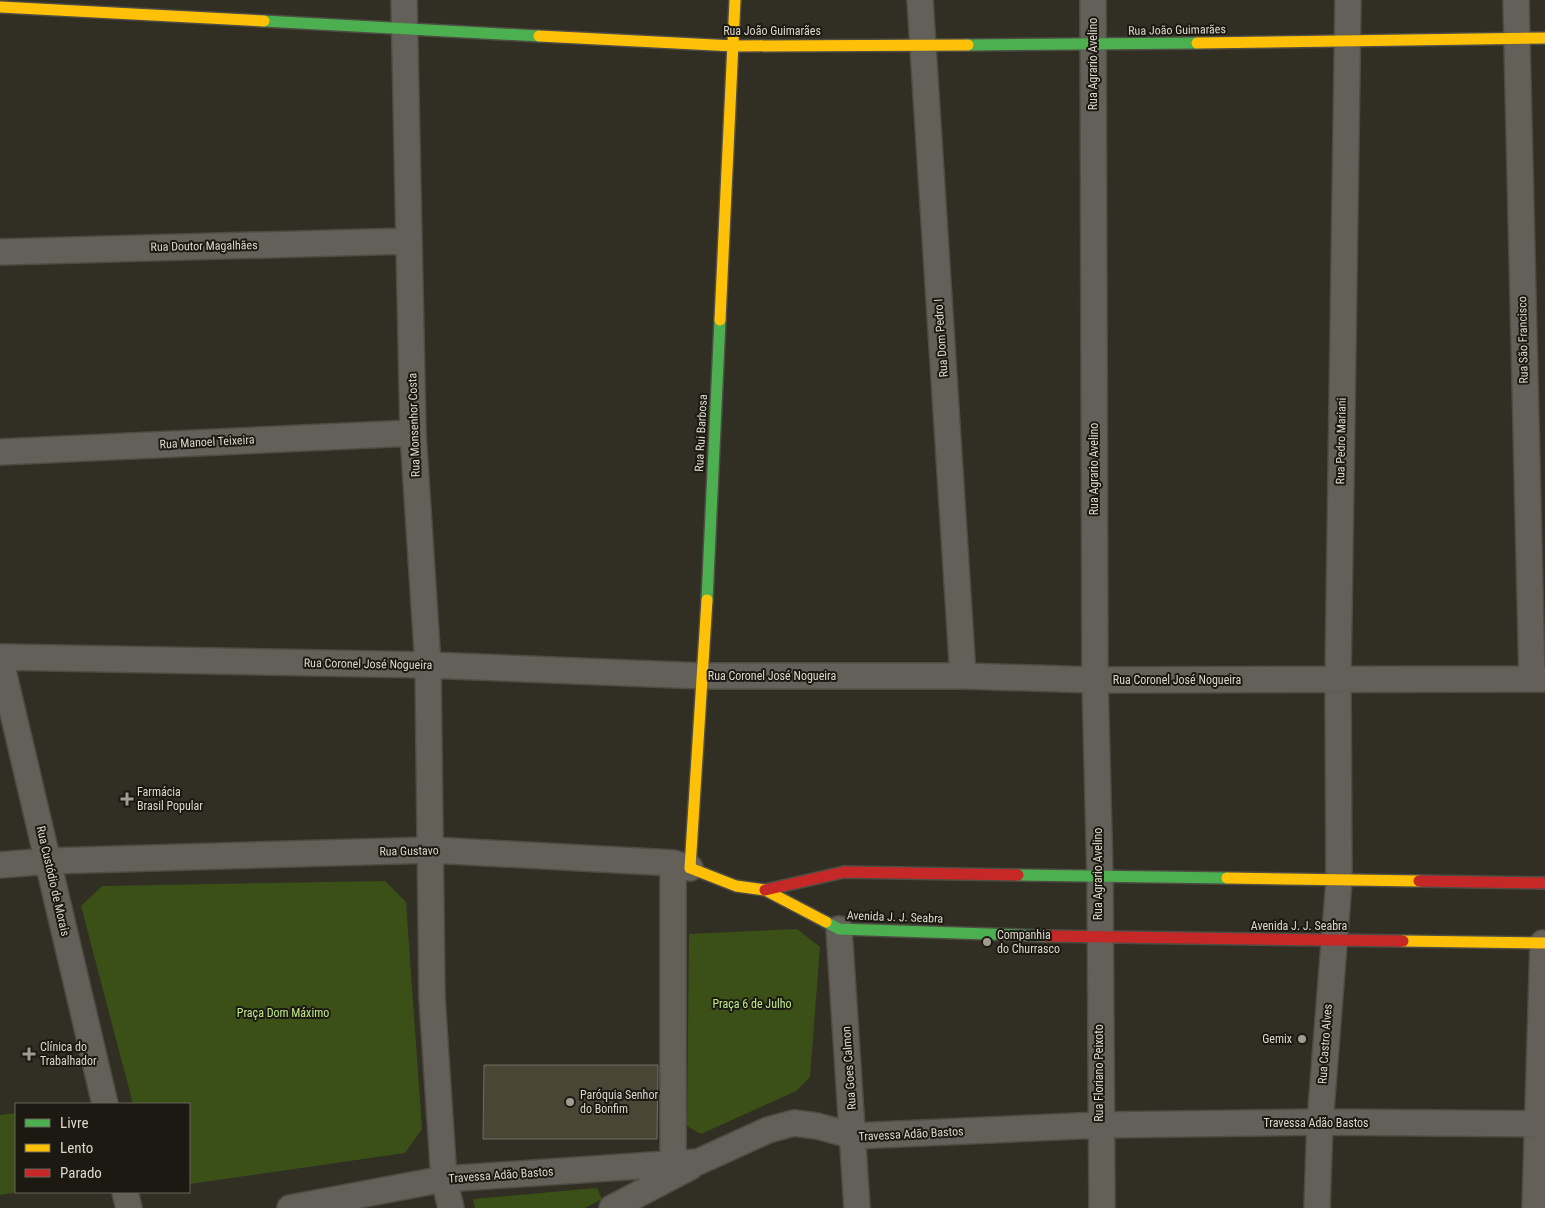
<svg xmlns="http://www.w3.org/2000/svg" width="1545" height="1208" font-family="'Roboto Condensed',sans-serif">
	<rect width="100%" height="100%" fill="#312e24"/>
	<path fill="#3b5017" d="M385 881 406 902 422 1129 405 1153 189 1184V1104H133L81 906 102 886Z
		M797 929 820 947 810 1077 796 1091 701 1134 687 1126 689 934Z
		M16 1113V1192H19L0 1195V1115Z
		M597 1188 602 1199 585 1208H475L473 1199Z"/>
	<path fill="#4a4636" stroke="#6f6d64" d="M484 1065H658L657 1139H483Z"/>
	<g fill="none" stroke-linecap="round" stroke-linejoin="round">
		<defs>
			<path id="street" d="M404 0 413 433 428 665 432 998 444 1179 451 1208
				M920 0 963 676
				M1093 0 1095 680 1100 877 1102 1208
				M1516 0 1532 679
				M0 252 408 241
				M0 452 413 433
				M0 657 428 665 703 676H963L1095 680 1545 679
				M0 658 105 1104
				M0 865 49 861 432 850 673 863 690 868
				M839 929 857 1208
				M673 1164V863
				M125 1192 129 1208
				M290 1208 444 1179 698 1162 768 1130 794 1123 817 1126 854 1136 1100 1125 1320 1122 1545 1124
				M612 1208 690 1167
				M1317 1208 1320 1122 1339 881 1338 679 1348 0
				M1535 1208 1543 943"/>
			<path id="fast" d="M264 21 539 36
				M968 45 1197 43
				M707 600 720 320
				M1018 875 1227 878
				M826 922 839 929 1045 936"/>
			<path id="slow" d="M0 7 264 21
				M539 36 734 46 968 45
				M1197 43 1545 38
				M720 320 735 0
				M707 600 690 868 736 886 765 890 826 922
				M1227 878 1419 881
				M1403 941 1545 943"/>
			<path id="jam" d="M1419 881 1545 883
				M765 890 844 872 1018 875
				M1045 936 1403 941"/>
		</defs>
		<use href="#street" stroke="#4e4c43" stroke-width="28"/>
		<use href="#fast" stroke="#4e4c43" stroke-width="14"/>
		<use href="#slow" stroke="#4e4c43" stroke-width="14"/>
		<use href="#jam" stroke="#4e4c43" stroke-width="14"/>
		<use href="#street" stroke="#63605a" stroke-width="25"/>
		<use href="#fast" stroke="#4caf50" stroke-width="11"/>
		<use href="#slow" stroke="#ffc107" stroke-width="11"/>
		<use href="#jam" stroke="#c62828" stroke-width="11"/>
	</g>
	<g fill="#a09c92" stroke="#1b1911" stroke-width="2">
		<path d="M124.5 791.5h5v5h5v5h-5v5h-5v-5h-5v-5h5z"/>
		<circle cx="987" cy="942" r="5"/>
		<circle cx="1302" cy="1039" r="5"/>
		<path d="M26.5 1046.5h5v5h5v5h-5v5h-5v-5h-5v-5h5z"/>
		<circle cx="570" cy="1102" r="5"/>
	</g>
	<g text-anchor="middle" dominant-baseline="central" stroke-width="4" stroke-linejoin="round" paint-order="stroke">
		<g font-size="12" fill="#dbd8cd" stroke="#1b1911">
			<text transform="translate(1177 30) rotate(-1)">Rua João Guimarães</text>
			<text x="772" y="31">Rua João Guimarães</text>
			<text transform="translate(1093 64) rotate(-90)">Rua Agrario Avelino</text>
			<text transform="translate(204 246) rotate(-1)">Rua Doutor Magalhães</text>
			<text transform="translate(941 338) rotate(-94)">Rua Dom Pedro I</text>
			<text transform="translate(1523 340) rotate(-91)">Rua São Francisco</text>
			<text transform="translate(414 425) rotate(-92)">Rua Monsenhor Costa</text>
			<text transform="translate(701 433) rotate(-87)">Rua Rui Barbosa</text>
			<text transform="translate(1341 441) rotate(-89)">Rua Pedro Mariani</text>
			<text transform="translate(207 442) rotate(-3)">Rua Manoel Teixeira</text>
			<text transform="translate(1094 469) rotate(-90)">Rua Agrario Avelino</text>
			<text transform="translate(368 664) rotate(1)">Rua Coronel José Nogueira</text>
			<text x="772" y="676">Rua Coronel José Nogueira</text>
			<text x="1177" y="680">Rua Coronel José Nogueira</text>
			<text transform="translate(409 851) rotate(-1)">Rua Gustavo</text>
			<text transform="translate(1098 874) rotate(-90)">Rua Agrario Avelino</text>
			<text transform="translate(53 881) rotate(77)">Rua Custódio de Morais</text>
			<text transform="translate(895 917) rotate(2)">Avenida J. J. Seabra</text>
			<text x="1299" y="926">Avenida J. J. Seabra</text>
			<text transform="translate(1325 1044) rotate(-86)">Rua Castro Alves</text>
			<text transform="translate(849 1068) rotate(-94)">Rua Goes Calmon</text>
			<text transform="translate(1099 1073) rotate(-90)">Rua Floriano Peixoto</text>
			<text x="1316" y="1123">Travessa Adão Bastos</text>
			<text transform="translate(911 1134) rotate(-3)">Travessa Adão Bastos</text>
			<text transform="translate(501 1175) rotate(-4)">Travessa Adão Bastos</text>
		</g>
		<g font-size="12" fill="#dbd8cd" stroke="#1b1911" text-anchor="start">
			<text x="137" y="792">Farmácia<tspan x="137" dy="14">Brasil Popular</tspan></text>
			<text x="997" y="935">Companhia<tspan x="997" dy="14">do Churrasco</tspan></text>
			<text x="1292" y="1039" text-anchor="end">Gemix</text>
			<text x="40" y="1047">Clínica do<tspan x="40" dy="14">Trabalhador</tspan></text>
			<text x="580" y="1095">Paróquia Senhor<tspan x="580" dy="14">do Bonfim</tspan></text>
		</g>
		<g font-size="12" fill="#bee989" stroke="#1b1911">
			<text x="752" y="1004">Praça 6 de Julho</text>
			<text x="283" y="1013">Praça Dom Máximo</text>
		</g>
	</g>
	<rect x="15" y="1103" width="175" height="90" fill="#1b1911" stroke="#68655c"/>
	<rect x="25" y="1119" width="25" height="8" fill="#4caf50" stroke="#68655c"/>
	<text x="60" y="1128" font-size="15" fill="#dbd8cd">Livre</text>
	<rect x="25" y="1144" width="25" height="8" fill="#ffc107" stroke="#68655c"/>
	<text x="60" y="1153" font-size="15" fill="#dbd8cd">Lento</text>
	<rect x="25" y="1169" width="25" height="8" fill="#c62828" stroke="#68655c"/>
	<text x="60" y="1178" font-size="15" fill="#dbd8cd">Parado</text>
</svg>
